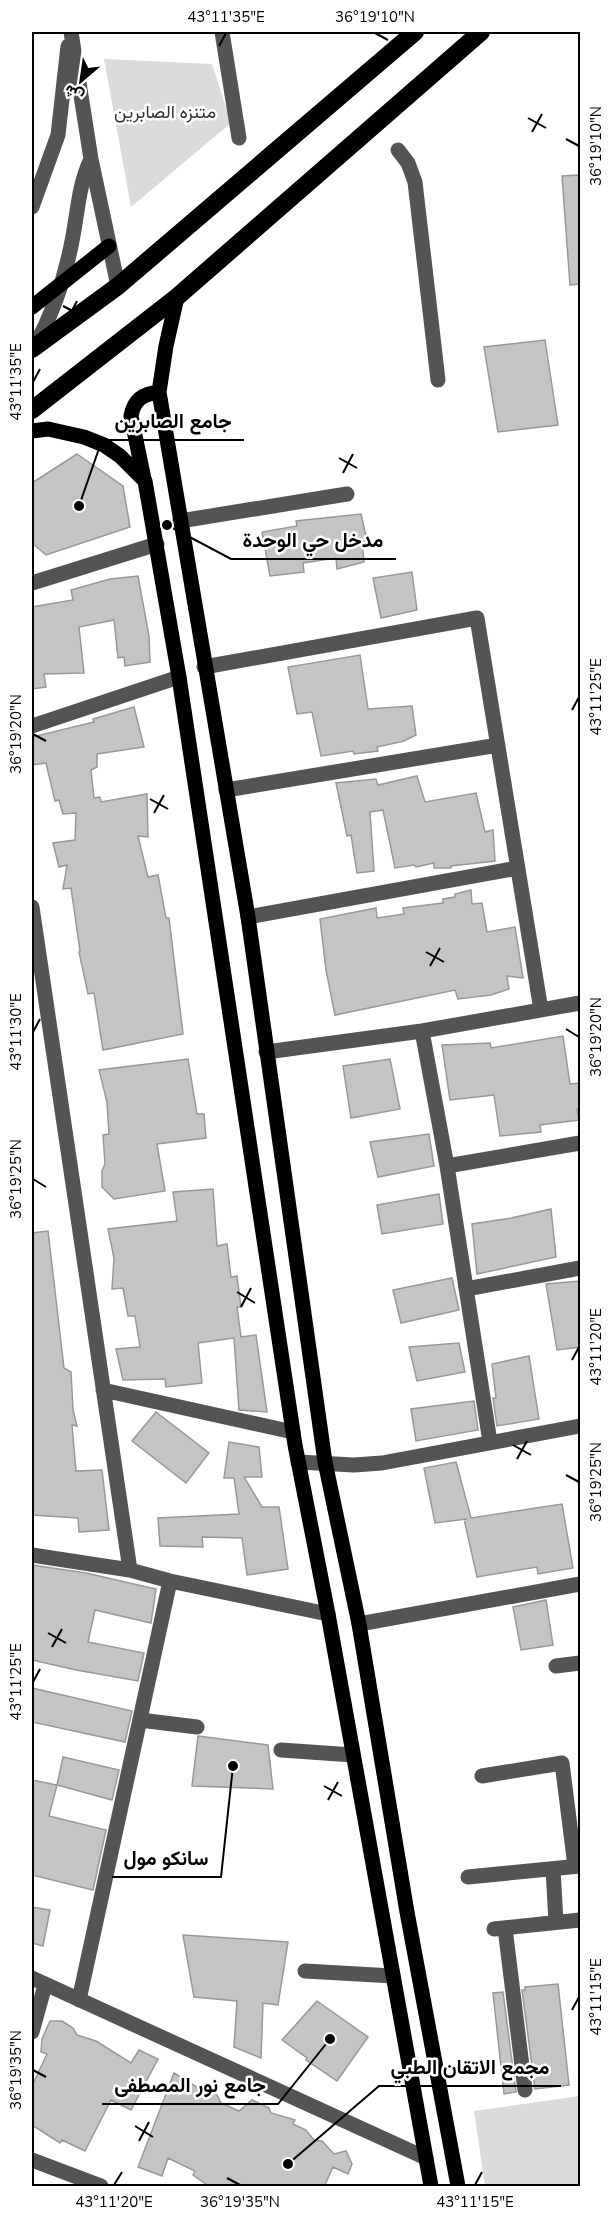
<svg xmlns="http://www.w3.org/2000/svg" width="612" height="2218" font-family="'Nunito Sans',Vazirmatn,sans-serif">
	<rect width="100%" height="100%" fill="#fff"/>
	<path fill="#dbdbdb" d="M104 59 212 64 231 123 131 207Z
		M580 2096V2186H485L474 2111Z"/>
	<path fill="#c4c4c4" stroke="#989898" stroke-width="1.5" d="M580 175V284L570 285 562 176Z
		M545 340 558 425 498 432 484 347Z
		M77 454 123 486 130 527 46 555 32 543V483Z
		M361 514 367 541 362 542 364 562 337 569 336 558 303 563 304 572 270 576 262 532 297 526 296 521Z
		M412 572 417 610 381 618 373 578Z
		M138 576 149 636 150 662 125 666 124 657 118 658 114 620 79 627 84 673 44 674 46 687 32 689V607L73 600 71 590 110 579Z
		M360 655 368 709 412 706 416 735 404 741 377 747 378 751 354 754 353 751 321 756 312 712 297 714 288 667Z
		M134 707 144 747 97 754V767L91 770 94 798 100 797 101 802 147 794 148 837 138 836 148 877 158 875 166 918H169L183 1034 103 1050 94 993 88 994 79 952 80 951 71 888 63 889 67 865 59 867 53 843 75 840 76 813 63 814 59 800 55 801 46 763 32 765V737L94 722 93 719Z
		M417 776 425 802 476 793 485 832 493 830 495 861 451 866V868H434V863L416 867 414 865 395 868 383 810 370 812 374 871 357 873 351 835 347 836 336 783 376 779 378 785Z
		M471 890 472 904 482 903 487 932 515 927 523 978 507 976 509 989 491 995 458 999 455 990 335 1015 326 970 320 919 376 908 377 918 404 914 403 908 443 903V899L455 897V894Z
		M563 1036 570 1084 580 1083V1108L577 1109 579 1120 540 1125 541 1132 500 1136 494 1095 450 1100 442 1045 490 1043 491 1048Z
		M188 1059 197 1114H204L206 1138 157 1144 165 1191 114 1199 102 1187V1171L105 1164 103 1135 109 1134 107 1102 99 1070Z
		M390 1059 400 1109 351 1118 343 1066Z
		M429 1134 434 1166 378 1177 370 1142Z
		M213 1189 217 1246 227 1244 231 1277 237 1276 241 1307H237L241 1337 256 1335 267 1412 239 1410 234 1338 198 1343 202 1383 166 1387 165 1379 123 1380 116 1349 140 1347 135 1316H128L123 1288 112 1289 114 1258 108 1229 177 1221 173 1192Z
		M439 1194 443 1224 382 1234 377 1205Z
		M551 1209 556 1257 477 1274 472 1224 511 1218Z
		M48 1231 64 1368 71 1372 73 1410 77 1426 72 1425 76 1471 102 1470 109 1530 79 1532 78 1518 32 1515V1233Z
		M452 1278 459 1310 401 1323 393 1290Z
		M580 1281V1347L557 1350 546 1284Z
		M459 1343 465 1372 417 1381 409 1347Z
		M529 1356 539 1419 497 1426 493 1398H496L492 1364Z
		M474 1401 478 1430 416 1441 411 1409Z
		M156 1412 209 1453 186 1483 132 1441Z
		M229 1442 259 1447 262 1477H244L262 1507H279L288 1569 247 1575 242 1538 202 1537 203 1547 160 1546 158 1518 239 1514 234 1478H224Z
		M456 1462 471 1518 562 1504 573 1568 538 1574 537 1567 477 1577 464 1519H467L435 1523 424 1468Z
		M32 1565 86 1573 156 1589 151 1623 95 1610 88 1642 144 1653 138 1681 76 1670 32 1660Z
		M546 1600 553 1645 521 1650 513 1607Z
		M32 1688 132 1711 125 1742 32 1722Z
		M198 1736 268 1745 273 1789 192 1786Z
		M63 1757 119 1770 112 1800 57 1785Z
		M32 1780 57 1785 49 1816 106 1830 93 1890 32 1875Z
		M32 1907 50 1910 43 1946 32 1943Z
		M183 1935 288 1942 278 2005 263 2003 261 2058 234 2047 237 2001 194 1997Z
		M558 1984 569 2085 535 2089 522 1990H525V1987Z
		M503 1992 516 2092 504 2094 493 1993Z
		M317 2001 368 2037 337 2081 306 2060 307 2058 282 2040Z
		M50 2021H62L73 2028 77 2035 96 2041 131 2063 139 2050 158 2059 131 2110 111 2100 85 2151 62 2140 60 2143 32 2125V2086L47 2054 41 2052 42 2039Z
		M174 2073 195 2086 201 2089 206 2087 217 2095 221 2103 239 2111 252 2100 269 2108 271 2113 295 2120 293 2124 306 2130 314 2140 322 2141 334 2154 346 2151 352 2164 348 2174 333 2167 324 2187H210L193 2175 195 2171 168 2158 162 2176 138 2167Z"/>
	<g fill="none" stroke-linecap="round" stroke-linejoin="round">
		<path stroke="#545454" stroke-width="15" d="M71 32 91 159 118 286
			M222 32 239 138
			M398 150 408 163 415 182 438 380
			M32 207 58 135 68 46
			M35 346C53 313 65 278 72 241 78 212 78 186 91 159
			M180 521 347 494
			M32 583 157 544
			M204 667 477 618 541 1010
			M32 726 179 677
			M226 790 498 745
			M32 907 130 1570
			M248 917 518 868
			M422 1031 447 1166 490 1442
			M266 1052 422 1031 580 1003
			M447 1166 580 1143
			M466 1289 580 1268
			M103 1390 293 1432
			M298 1462 354 1465 382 1463 580 1426
			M32 1555 130 1570 170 1581 328 1614
			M359 1624 580 1584
			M556 1666 580 1663
			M140 1720 197 1727
			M281 1750 353 1755
			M482 1776 562 1763 575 1866
			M553 1869 556 1922
			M468 1877 580 1866
			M505 1928 525 2090
			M494 1929 580 1920
			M305 1971 393 1976
			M32 1978 426 2158
			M79 2000 170 1581
			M32 2032 45 1985
			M32 2160 101 2186"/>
		<path stroke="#000" stroke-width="15" d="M177 297 166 346 159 392 248 917 325 1462 359 1624 407 1912 458 2186
			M32 307 109 246
			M32 431 48 429 84 437 104 445 120 456 145 481 179 677 295 1445 328 1614 431 2186
			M144 479 131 416C134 400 142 394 159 392"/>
		<path stroke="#000" stroke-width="18" d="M32 349 118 286 415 32
			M32 410 177 297 481 32"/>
	</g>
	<path fill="none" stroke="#000" stroke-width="2" d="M375 33 388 40M219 46 226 33M528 118 546 128M532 132 542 114M566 139 579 146M63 306 82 316M67 320 77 301M33 382 40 369M339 458 357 468M343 473 353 454M572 710 579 697M33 734 46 741M150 799 168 809M154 813 164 795M426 952 444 962M430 966 440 948M566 1029 579 1037M33 1032 40 1019M33 1179 46 1187M237 1292 255 1303M241 1307 251 1288M572 1360 579 1347M513 1445 531 1455M517 1459 527 1441M566 1475 579 1482M48 1633 66 1643M52 1647 62 1629M33 1682 40 1669M324 1786 342 1796M328 1800 338 1782M572 2010 579 1997M33 2070 46 2077M135 2126 153 2137M139 2141 149 2122M227 2178 240 2185M114 2185 122 2172M475 2185 482 2172"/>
	<g text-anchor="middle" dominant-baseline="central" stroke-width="5" stroke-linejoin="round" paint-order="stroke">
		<g font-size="18" fill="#323232" stroke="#fff">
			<text x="165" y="112">متنزه الصابرين</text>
		</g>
	</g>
	<path fill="none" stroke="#000" stroke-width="2" d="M79 506L102 440H244M167 525L231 559H396M233 1766L221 1877H112M288 2164L379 2086H561M330 2039L278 2104H102"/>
	<g fill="#000" stroke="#fff" stroke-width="2">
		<circle cx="79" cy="506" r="6"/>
		<circle cx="167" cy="525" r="6"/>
		<circle cx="233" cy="1766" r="6"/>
		<circle cx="288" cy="2164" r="6"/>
		<circle cx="330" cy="2039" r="6"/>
	</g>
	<g font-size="20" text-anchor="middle" font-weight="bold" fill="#000" stroke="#fff" stroke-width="5" stroke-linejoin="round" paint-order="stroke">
		<text x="173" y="428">جامع الصابرين</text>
		<text x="313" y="547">مدخل حي الوحدة</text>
		<text x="166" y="1865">سانكو مول</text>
		<text x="470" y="2074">مجمع الاتقان الطبي</text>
		<text x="190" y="2092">جامع نور المصطفى</text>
	</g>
	<rect width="612" height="2218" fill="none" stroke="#ffffff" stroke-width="66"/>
	<g transform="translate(81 81) rotate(209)" stroke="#ffffff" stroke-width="4.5" paint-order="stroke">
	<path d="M0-4.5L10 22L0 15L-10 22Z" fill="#000000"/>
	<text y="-9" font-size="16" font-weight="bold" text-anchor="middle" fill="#000000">ش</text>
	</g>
	<rect x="33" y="33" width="546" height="2152" fill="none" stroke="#000" stroke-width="2"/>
	<g font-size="15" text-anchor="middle" fill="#000">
		<text x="226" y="22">43°11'35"E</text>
		<text x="375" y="22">36°19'10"N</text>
		<text transform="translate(596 146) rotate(-90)" y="5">36°19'10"N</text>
		<text transform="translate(16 382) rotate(-90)" y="5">43°11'35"E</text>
		<text transform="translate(596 697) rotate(-90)" y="5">43°11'25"E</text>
		<text transform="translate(16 734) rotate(-90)" y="5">36°19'20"N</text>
		<text transform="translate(16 1032) rotate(-90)" y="5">43°11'30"E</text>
		<text transform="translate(596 1037) rotate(-90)" y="5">36°19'20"N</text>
		<text transform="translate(16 1179) rotate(-90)" y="5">36°19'25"N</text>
		<text transform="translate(596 1347) rotate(-90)" y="5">43°11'20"E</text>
		<text transform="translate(596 1482) rotate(-90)" y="5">36°19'25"N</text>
		<text transform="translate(16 1682) rotate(-90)" y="5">43°11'25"E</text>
		<text transform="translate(596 1997) rotate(-90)" y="5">43°11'15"E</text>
		<text transform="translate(16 2070) rotate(-90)" y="5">36°19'35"N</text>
		<text x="114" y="2207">43°11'20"E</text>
		<text x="240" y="2207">36°19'35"N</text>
		<text x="475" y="2207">43°11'15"E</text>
	</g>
</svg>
